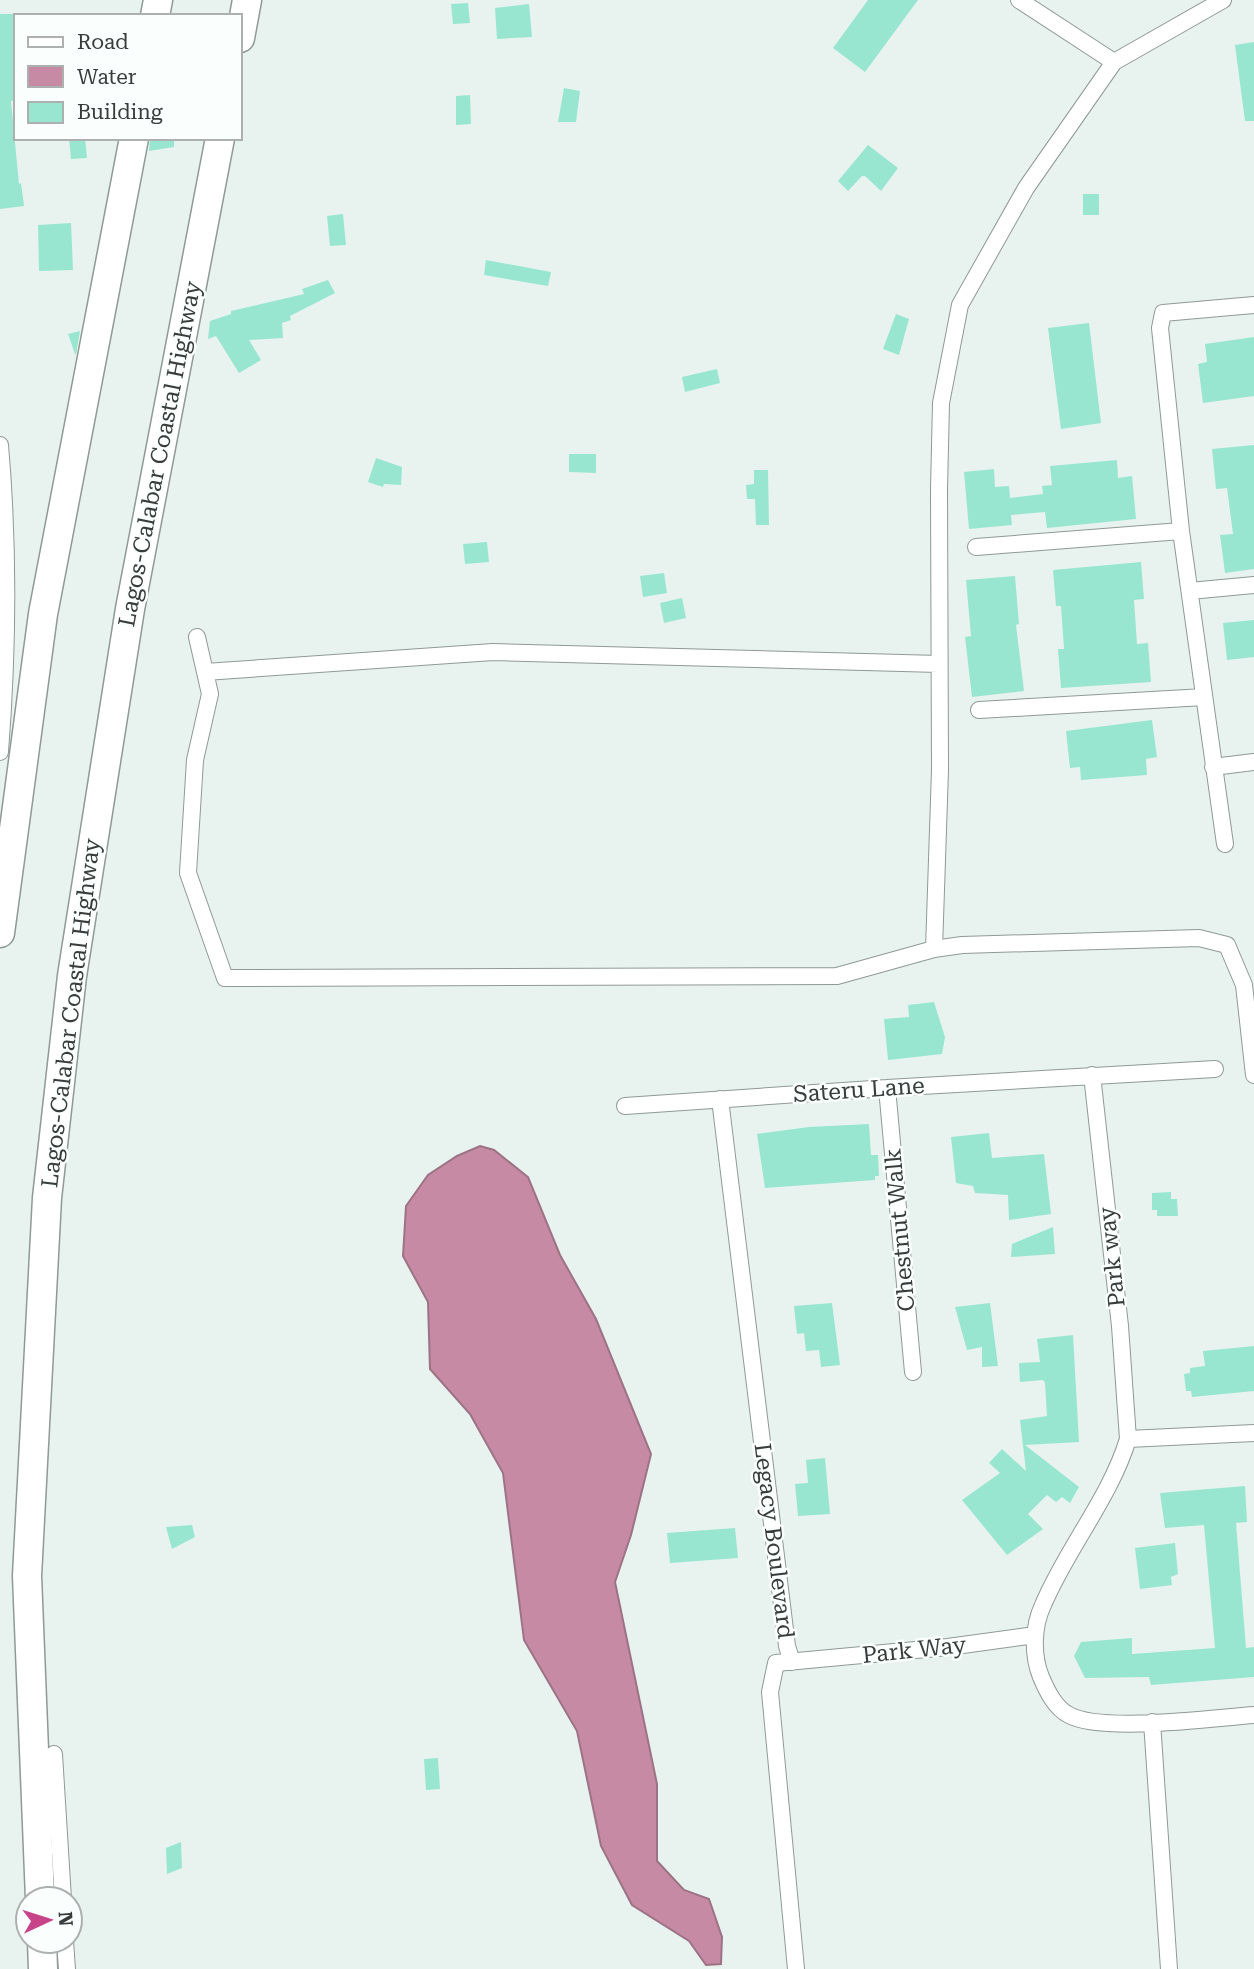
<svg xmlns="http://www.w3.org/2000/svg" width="1254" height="1969" font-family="'Roboto Serif',serif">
	<rect width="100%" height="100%" fill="#e8f3f0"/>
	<path fill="#c78aa5" stroke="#9c7385" stroke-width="2" d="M480 1146 494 1150 528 1177 560 1255 596 1319 651 1454 631 1535 615 1582 657 1784V1861L684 1890 709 1899 722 1937 721 1964 706 1965 689 1941 632 1905 601 1846 577 1731 524 1640 503 1473 470 1414 430 1369 428 1302 403 1256 406 1206 428 1175 457 1156Z"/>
	<path fill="#98e6d0" d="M868 0H918L865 72 833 48Z
		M468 3 470 23 453 24 451 4Z
		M529 4 532 37 497 39 495 8Z
		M0 14H13V28H16L14 101H11L19 184 21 183 24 206 0 209Z
		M1254 42V121H1245L1235 45Z
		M564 88 580 91 576 122H558Z
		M470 95 471 124 456 125V96Z
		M69 138H85L87 158 71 159Z
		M150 138H174V147L149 151Z
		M868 145 898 168 881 191 865 176H862L848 191 838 181Z
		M1083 194H1099V215H1083Z
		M343 214 346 245 330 246 327 216Z
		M71 223 73 270 39 271 38 225Z
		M486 260 551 272 548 286 484 275Z
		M328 280 335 293 290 316 291 320 282 323 283 338 249 340 261 360 239 373 216 336 208 339 210 321 231 314V311L304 294 302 289Z
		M896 314 909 319 899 355 883 349Z
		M1089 323 1101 423 1061 429 1048 328Z
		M80 331 76 354H75L68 334Z
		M1254 337V396L1203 403 1198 364 1207 362 1205 344Z
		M717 369 720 383 685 392 682 377Z
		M1254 445V569L1225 573 1220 535 1233 534 1227 488 1216 489 1212 449Z
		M569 454H596V473L569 472Z
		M376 458 402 467 401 485 384 484 383 487 368 482Z
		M1117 460 1118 478 1132 476 1136 519 1047 528 1045 512 1011 515 1012 525 969 529 964 472 994 469 995 487 1009 486 1010 498 1043 494 1042 486 1052 485 1050 466Z
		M754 470H768L769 525H756L755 499H747L746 485 754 484Z
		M487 542 489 562 465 564 463 544Z
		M1141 562 1144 599 1134 600 1137 644 1148 643 1151 682 1061 688 1058 649H1064L1061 606H1056L1053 570Z
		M664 573 667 593 643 597 640 576Z
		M1015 576 1019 624 1016 625 1024 691 972 697 965 637 971 636 966 580Z
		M682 598 686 618 664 623 660 603Z
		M1254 620V657L1227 660 1223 623Z
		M1152 720 1157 757 1146 759 1147 775 1081 780 1080 767 1070 768 1066 731Z
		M934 1002 945 1037 942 1054 888 1060 884 1019 909 1017 908 1005Z
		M869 1124 871 1155H878L879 1176H875V1180L765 1188 757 1134 809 1127Z
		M989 1133 992 1158 1044 1154 1051 1214 1009 1220 1008 1195 975 1193 973 1186 956 1183 951 1137Z
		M1171 1192V1199H1177L1178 1216H1157V1210H1152V1193Z
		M1053 1227 1055 1254 1011 1257 1012 1244Z
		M832 1303 840 1365 821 1367 819 1350 806 1351 804 1333 797 1334 794 1306Z
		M990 1303 998 1366 982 1367V1347L967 1350 955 1307Z
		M1073 1335 1079 1442 1025 1445 1079 1487 1070 1503 1062 1497 1056 1502 1047 1495 1028 1514 1043 1529 1007 1555 962 1500 1000 1473 989 1463 1002 1449 1026 1471 1020 1420 1047 1416 1045 1383 1043 1380 1020 1382 1019 1363 1040 1362 1037 1339Z
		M1254 1346V1391L1192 1397 1191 1391H1186L1184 1374 1190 1373V1368L1205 1366 1203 1351Z
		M825 1458 830 1514 798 1516 795 1484 808 1483 806 1460Z
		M1245 1486 1247 1522 1236 1523 1246 1648 1254 1647V1677L1151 1685 1149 1677 1085 1678 1074 1656 1081 1642 1132 1638V1654L1215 1648 1204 1525 1165 1528 1160 1493Z
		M192 1525 195 1537 172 1549 166 1527Z
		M735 1528 738 1558 670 1563 667 1533Z
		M1175 1543 1178 1574 1171 1577 1172 1585 1140 1589 1135 1548Z
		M438 1758 440 1789 426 1790 424 1759Z
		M181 1842 182 1868 167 1874 166 1848Z"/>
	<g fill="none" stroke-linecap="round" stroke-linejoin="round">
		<defs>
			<path id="street" d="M1019 0 1114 62
				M0 445C9 548 8 649 0 752
				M976 547 1181 531
				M1190 591 1254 585
				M197 637 210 694 195 760 188 873 225 978 837 976 934 949 962 945 1199 938 1227 945 1244 985 1254 1075
				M205 672 493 652 939 664
				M979 710 1204 697
				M1213 767 1254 762
				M1225 844 1181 531 1160 328 1163 313 1254 305
				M934 949 940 770 939 490 941 403 960 305 1026 188 1114 62 1223 0
				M1092 1075 1120 1326 1128 1439C1110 1498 1067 1548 1043 1605 1033 1626 1032 1655 1041 1677 1047 1691 1055 1708 1069 1715 1101 1733 1214 1718 1254 1715
				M887 1088 913 1372
				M720 1099 787 1646 792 1662
				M625 1106 887 1088 1215 1069
				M1128 1439 1254 1433
				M1152 1722 1169 1969
				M54 1754 63 1899
				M65 1941 67 1969
				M796 1969 770 1692 776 1663 948 1647 1035 1635"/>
			<path id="highway" d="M155 16 158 0
				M240 38 247 0
				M0 933 43 614 134 138
				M40 1899 27 1576 47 1198 72 976 130 609 220 138
				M42 1941 43 1969"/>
		</defs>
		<use href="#street" stroke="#8f9996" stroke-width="18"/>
		<use href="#highway" stroke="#8f9996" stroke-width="31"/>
		<use href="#street" stroke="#fff" stroke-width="16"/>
		<use href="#highway" stroke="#fff" stroke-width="28"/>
	</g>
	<g text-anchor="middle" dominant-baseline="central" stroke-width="5" stroke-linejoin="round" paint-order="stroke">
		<g font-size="23" fill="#383c3b" stroke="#fafffd">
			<text transform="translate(160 454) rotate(-79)">Lagos-Calabar Coastal Highway</text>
			<text transform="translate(71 1013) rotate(-83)">Lagos-Calabar Coastal Highway</text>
			<text transform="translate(859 1090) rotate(-4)">Sateru Lane</text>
			<text transform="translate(900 1230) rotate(-95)">Chestnut Walk</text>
			<text transform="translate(1112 1257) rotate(-96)">Park way</text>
			<text transform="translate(774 1541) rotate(83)">Legacy Boulevard</text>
			<text transform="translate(914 1650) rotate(-6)">Park Way</text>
		</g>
	</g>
	<rect x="14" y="14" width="228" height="126" fill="#fafffd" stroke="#acb1af" stroke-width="2"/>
	<rect x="28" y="37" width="35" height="10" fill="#ffffff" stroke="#acb1af" stroke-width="2"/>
	<text x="77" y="49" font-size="21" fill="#383c3b">Road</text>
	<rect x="28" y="66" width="35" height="21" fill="#c78aa5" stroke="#acb1af" stroke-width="2"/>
	<text x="77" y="84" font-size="21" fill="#383c3b">Water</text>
	<rect x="28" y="102" width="35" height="21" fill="#98e6d0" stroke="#acb1af" stroke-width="2"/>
	<text x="77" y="119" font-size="21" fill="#383c3b">Building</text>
	<g transform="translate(49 1920) rotate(86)"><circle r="33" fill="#fafffd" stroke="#acb1af" stroke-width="2"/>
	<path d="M0-5L12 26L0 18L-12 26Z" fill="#c7448a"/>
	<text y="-10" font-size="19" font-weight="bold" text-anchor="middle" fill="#383c3b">N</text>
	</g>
</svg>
